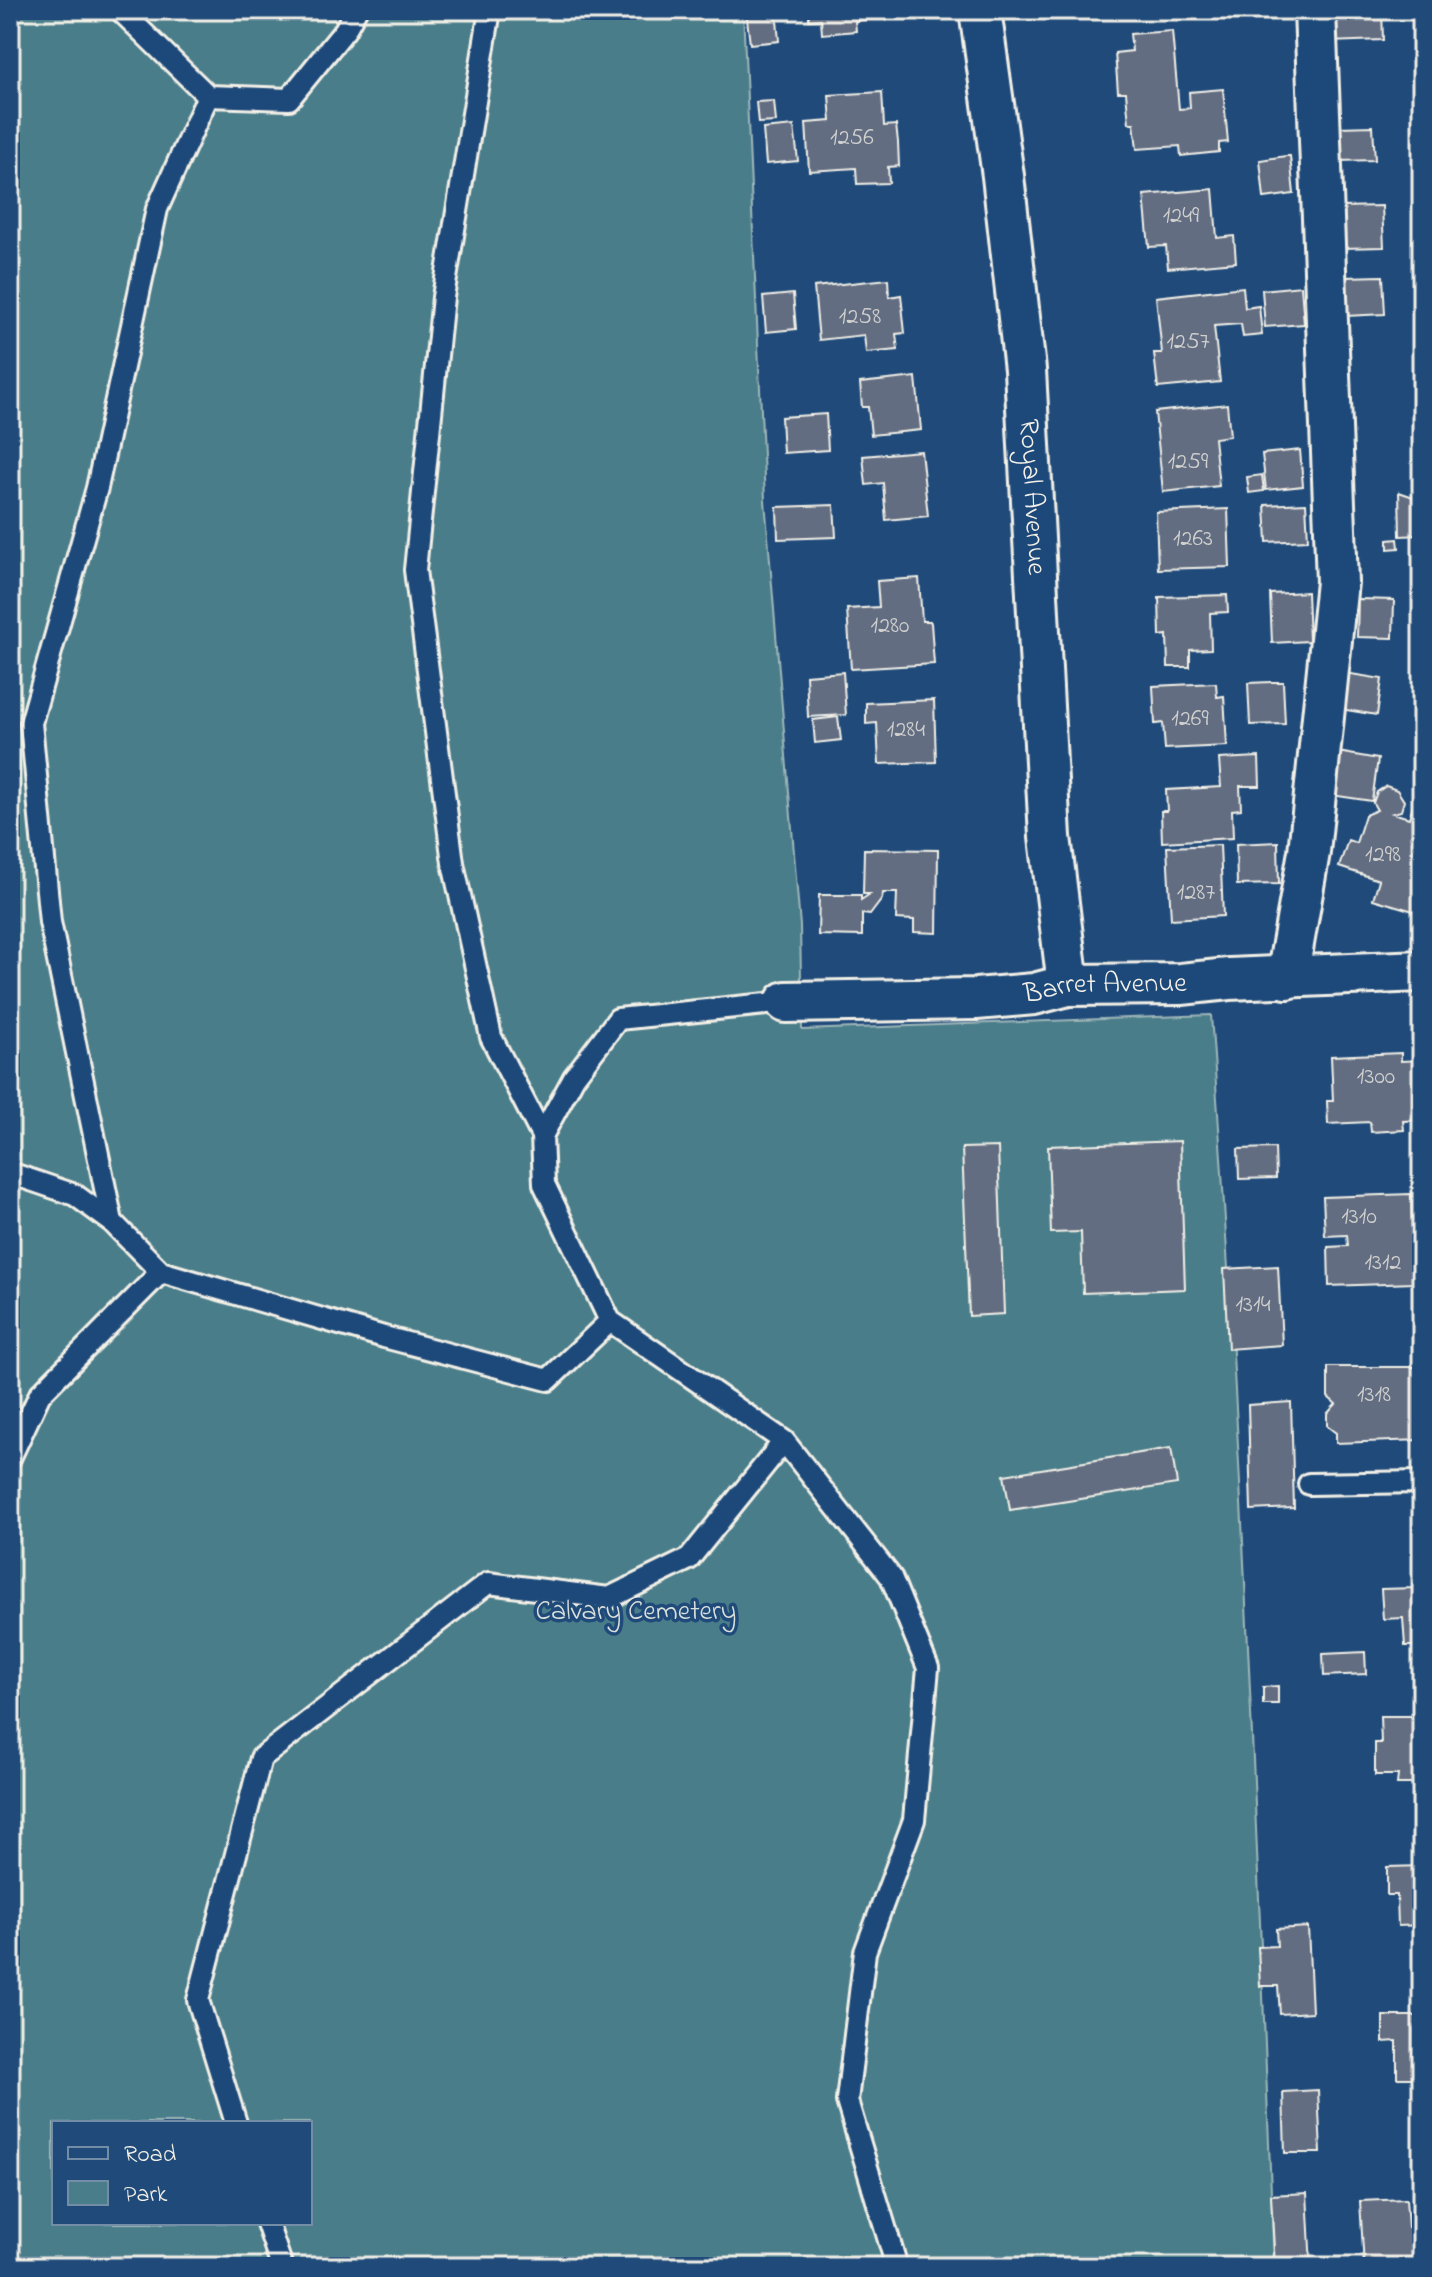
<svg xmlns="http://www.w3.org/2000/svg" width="1432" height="2277" font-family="'Indie Flower',sans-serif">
	<rect width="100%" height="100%" fill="#1f4a7a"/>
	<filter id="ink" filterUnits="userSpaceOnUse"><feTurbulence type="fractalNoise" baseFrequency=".0125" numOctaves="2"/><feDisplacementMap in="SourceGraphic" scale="16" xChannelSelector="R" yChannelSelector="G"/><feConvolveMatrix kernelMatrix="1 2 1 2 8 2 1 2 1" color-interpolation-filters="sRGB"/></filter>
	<g filter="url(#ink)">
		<path fill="#4a7d8a" stroke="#9fb7b9" stroke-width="2" fill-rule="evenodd" d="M10 10H743L765 500 800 926 802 1030 1211 1015C1242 1432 1257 1849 1274 2267H10ZM54 2123H310V2223H54Z"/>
		<path fill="#626d82" stroke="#f4f1e8" stroke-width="2" d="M746 10H776L779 41 750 44Z
			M809 10H869L870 19 855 21 856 31 822 34 821 19 809 20Z
			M1327 10H1382L1383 40 1328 42Z
			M1172 31 1179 109 1190 108 1189 92 1223 89 1228 142 1219 143V152L1181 156 1180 146 1137 149 1134 123H1129L1126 92H1118L1115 53 1132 51 1130 34Z
			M882 92 884 126 896 125 898 142 899 166 888 167 889 183 857 184 856 168 809 171 806 123 831 121 829 95Z
			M774 101 776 122 758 123 756 102Z
			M794 126 798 161 766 164 763 129Z
			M1373 126 1375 160 1339 161 1338 127Z
			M1286 156H1290L1294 194 1264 198 1260 160Z
			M1213 189 1217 238 1234 236 1236 262 1168 268 1166 246 1149 247 1144 195Z
			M1382 206 1384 247 1342 248 1341 207Z
			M1383 276 1385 314 1346 316 1344 277Z
			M888 279 889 297 901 295 905 333 896 334 898 350 866 353 864 335 819 340 814 287Z
			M1301 286 1304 324 1265 327 1262 290Z
			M1243 287 1245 308 1259 306 1262 335 1243 337 1241 324 1214 326 1220 382 1158 388 1154 353H1162L1156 297Z
			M793 294 796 329 766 332 763 297Z
			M916 377 921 430 871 435 868 407H862L860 383Z
			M1227 404 1230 436 1214 438 1219 486 1163 492 1155 412Z
			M826 414 828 450 783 453 781 417Z
			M1300 450 1303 486 1266 490 1262 454Z
			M921 451 928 516 886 520 883 483 866 485 863 456Z
			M1262 475 1264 491 1249 493 1247 477Z
			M1399 492 1422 500V535L1400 536Z
			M1306 503 1308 540 1267 542 1265 505Z
			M834 505 836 537 778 539 777 507Z
			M1228 509 1230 567 1158 569 1156 512Z
			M1398 539 1399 548 1388 549V540Z
			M919 578 922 621H930L931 623 934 664 851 669 847 609 879 607 877 581Z
			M1307 592 1309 641 1272 643 1270 594Z
			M1227 595 1228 612 1210 613 1211 649 1190 650V667H1168L1167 635 1160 636 1159 597Z
			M1358 599 1394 600 1393 638 1357 637Z
			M843 672 846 715 808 717 806 675Z
			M1345 673 1382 679 1377 715 1340 709Z
			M1271 682H1283L1285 724 1250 725 1248 683Z
			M1216 683 1217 697 1224 696 1227 746 1165 749 1163 723 1155 724 1153 686Z
			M934 700 936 762 879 764 877 723 866 724V703Z
			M838 717 841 740 815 743 813 720Z
			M1338 752 1378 759 1372 801 1331 795Z
			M1259 757 1260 786H1240L1241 809 1232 810 1233 838 1162 842 1161 811H1167L1166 790 1221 787 1219 759Z
			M1386 786 1397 790 1404 801 1401 811 1393 813 1409 818 1415 799 1422 801V906L1420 913 1373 899 1379 880 1339 867 1348 840 1356 843 1365 815 1377 810 1373 803 1377 792Z
			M1278 842 1279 884 1237 885 1236 844Z
			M1220 845 1223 916 1171 919 1167 847Z
			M864 849 938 850 937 933 914 932V920L896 919 897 893H883L882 899 870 915 862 914V936L818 935 819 895H861V900L870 894H863Z
			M1401 1053V1061L1422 1060V1120L1403 1121 1404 1130 1371 1132 1370 1122 1328 1124 1327 1101H1333L1331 1056Z
			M1180 1141 1185 1289 1083 1293 1081 1232 1051 1233 1048 1146Z
			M998 1147 1004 1314 969 1316 962 1148Z
			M1275 1148 1276 1178 1239 1179 1238 1149Z
			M1411 1194 1414 1283 1329 1286 1328 1247 1348 1246 1347 1235 1325 1236 1323 1197Z
			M1278 1266 1282 1345 1228 1349 1224 1269Z
			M1328 1367H1422V1440L1336 1443V1433L1327 1426V1414L1336 1404 1328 1397Z
			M1291 1402 1294 1508 1251 1510 1248 1405Z
			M1171 1448 1177 1484 1010 1510 1004 1475Z
			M1415 1552H1422V1662L1416 1663 1415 1646H1405L1403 1618 1383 1619 1381 1589 1417 1588Z
			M1365 1652 1366 1674 1324 1676 1323 1654Z
			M1278 1686V1704H1263V1687Z
			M1380 1716H1422V1784H1397L1398 1775H1375V1743H1381Z
			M1422 1866V1925L1398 1926 1397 1895H1387V1867Z
			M1308 1927 1312 2012 1280 2014 1278 1986H1260L1258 1947 1277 1946 1276 1929Z
			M1383 2016H1422V2078H1397V2041L1383 2042Z
			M1318 2090 1321 2153H1285L1283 2092Z
			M1307 2193 1311 2267H1275L1271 2195Z
			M1406 2199 1408 2228 1422 2227V2267H1364L1360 2201Z"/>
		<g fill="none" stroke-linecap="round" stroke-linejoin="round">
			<defs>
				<path id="lane" d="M120 10 208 96 289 99 345 30 356 10
					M490 10 443 297 415 570 453 863 491 1037 542 1136
					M208 96 157 209 97 488 31 723 50 922 112 1222 161 1272 384 1337 548 1380 610 1321
					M786 1002 618 1019 574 1077 542 1136 544 1184 610 1321 784 1441 891 1577 928 1668 914 1820 865 1952 847 2101 897 2267
					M10 1173 75 1195 112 1222
					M10 1458 40 1394 161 1272
					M1309 1484 1422 1482
					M236 2123 198 2000 261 1758 488 1583 609 1598 689 1559 784 1441
					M267 2223 282 2267"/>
				<g id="street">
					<path id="s1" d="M980 10 1003 176 1025 370 1050 837 1068 985"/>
					<path d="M1287 978 1309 852 1337 582 1315 10"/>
					<path id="s2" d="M786 1002 976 999 1034 994 1068 985 1181 984 1229 979 1422 971"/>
				</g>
			</defs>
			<use href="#lane" stroke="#f4f1e8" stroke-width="26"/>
			<use href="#street" stroke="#f4f1e8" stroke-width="46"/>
			<use href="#lane" stroke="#1f4a7a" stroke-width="20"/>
			<use href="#street" stroke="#1f4a7a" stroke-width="40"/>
		</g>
	</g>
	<g text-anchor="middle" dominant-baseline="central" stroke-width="7" stroke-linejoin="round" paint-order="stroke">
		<g font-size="24" fill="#d0d0ce">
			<text x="852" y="138">1256</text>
			<text x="1181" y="216">1249</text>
			<text x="860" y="317">1258</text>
			<text x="1188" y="342">1257</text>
			<text x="1188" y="462">1259</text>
			<text x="1193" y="539">1263</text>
			<text x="890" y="626">1280</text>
			<text x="1190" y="719">1269</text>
			<text x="906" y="730">1284</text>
			<text x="1383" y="855">1298</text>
			<text x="1196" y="893">1287</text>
			<text x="1376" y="1077">1300</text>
			<text x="1359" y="1217">1310</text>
			<text x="1383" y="1263">1312</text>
			<text x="1253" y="1305">1314</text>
			<text x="1374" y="1395">1318</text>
		</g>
		<g font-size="28" fill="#f4f1e8" stroke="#1f4a7a">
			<text stroke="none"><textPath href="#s1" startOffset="490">Royal Avenue</textPath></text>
			<text stroke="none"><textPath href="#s2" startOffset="320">Barret Avenue</textPath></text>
		</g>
		<g font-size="28" fill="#dae0da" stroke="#1f4a7a">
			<text x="636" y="1612">Calvary Cemetery</text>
		</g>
	</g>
	<rect width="1432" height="2277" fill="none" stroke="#1f4a7a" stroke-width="40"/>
	<rect x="20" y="20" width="1392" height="2237" fill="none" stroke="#f4f1e8" stroke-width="3" filter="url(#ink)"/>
	<rect x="52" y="2121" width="260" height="104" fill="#1f4a7a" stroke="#748da6" stroke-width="2"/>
	<rect x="68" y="2147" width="40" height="12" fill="#1f4a7a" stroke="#748da6" stroke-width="2"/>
	<text x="124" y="2161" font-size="24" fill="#f4f1e8">Road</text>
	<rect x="68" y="2181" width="40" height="24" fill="#4a7d8a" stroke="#748da6" stroke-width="2"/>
	<text x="124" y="2201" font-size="24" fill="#f4f1e8">Park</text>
</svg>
